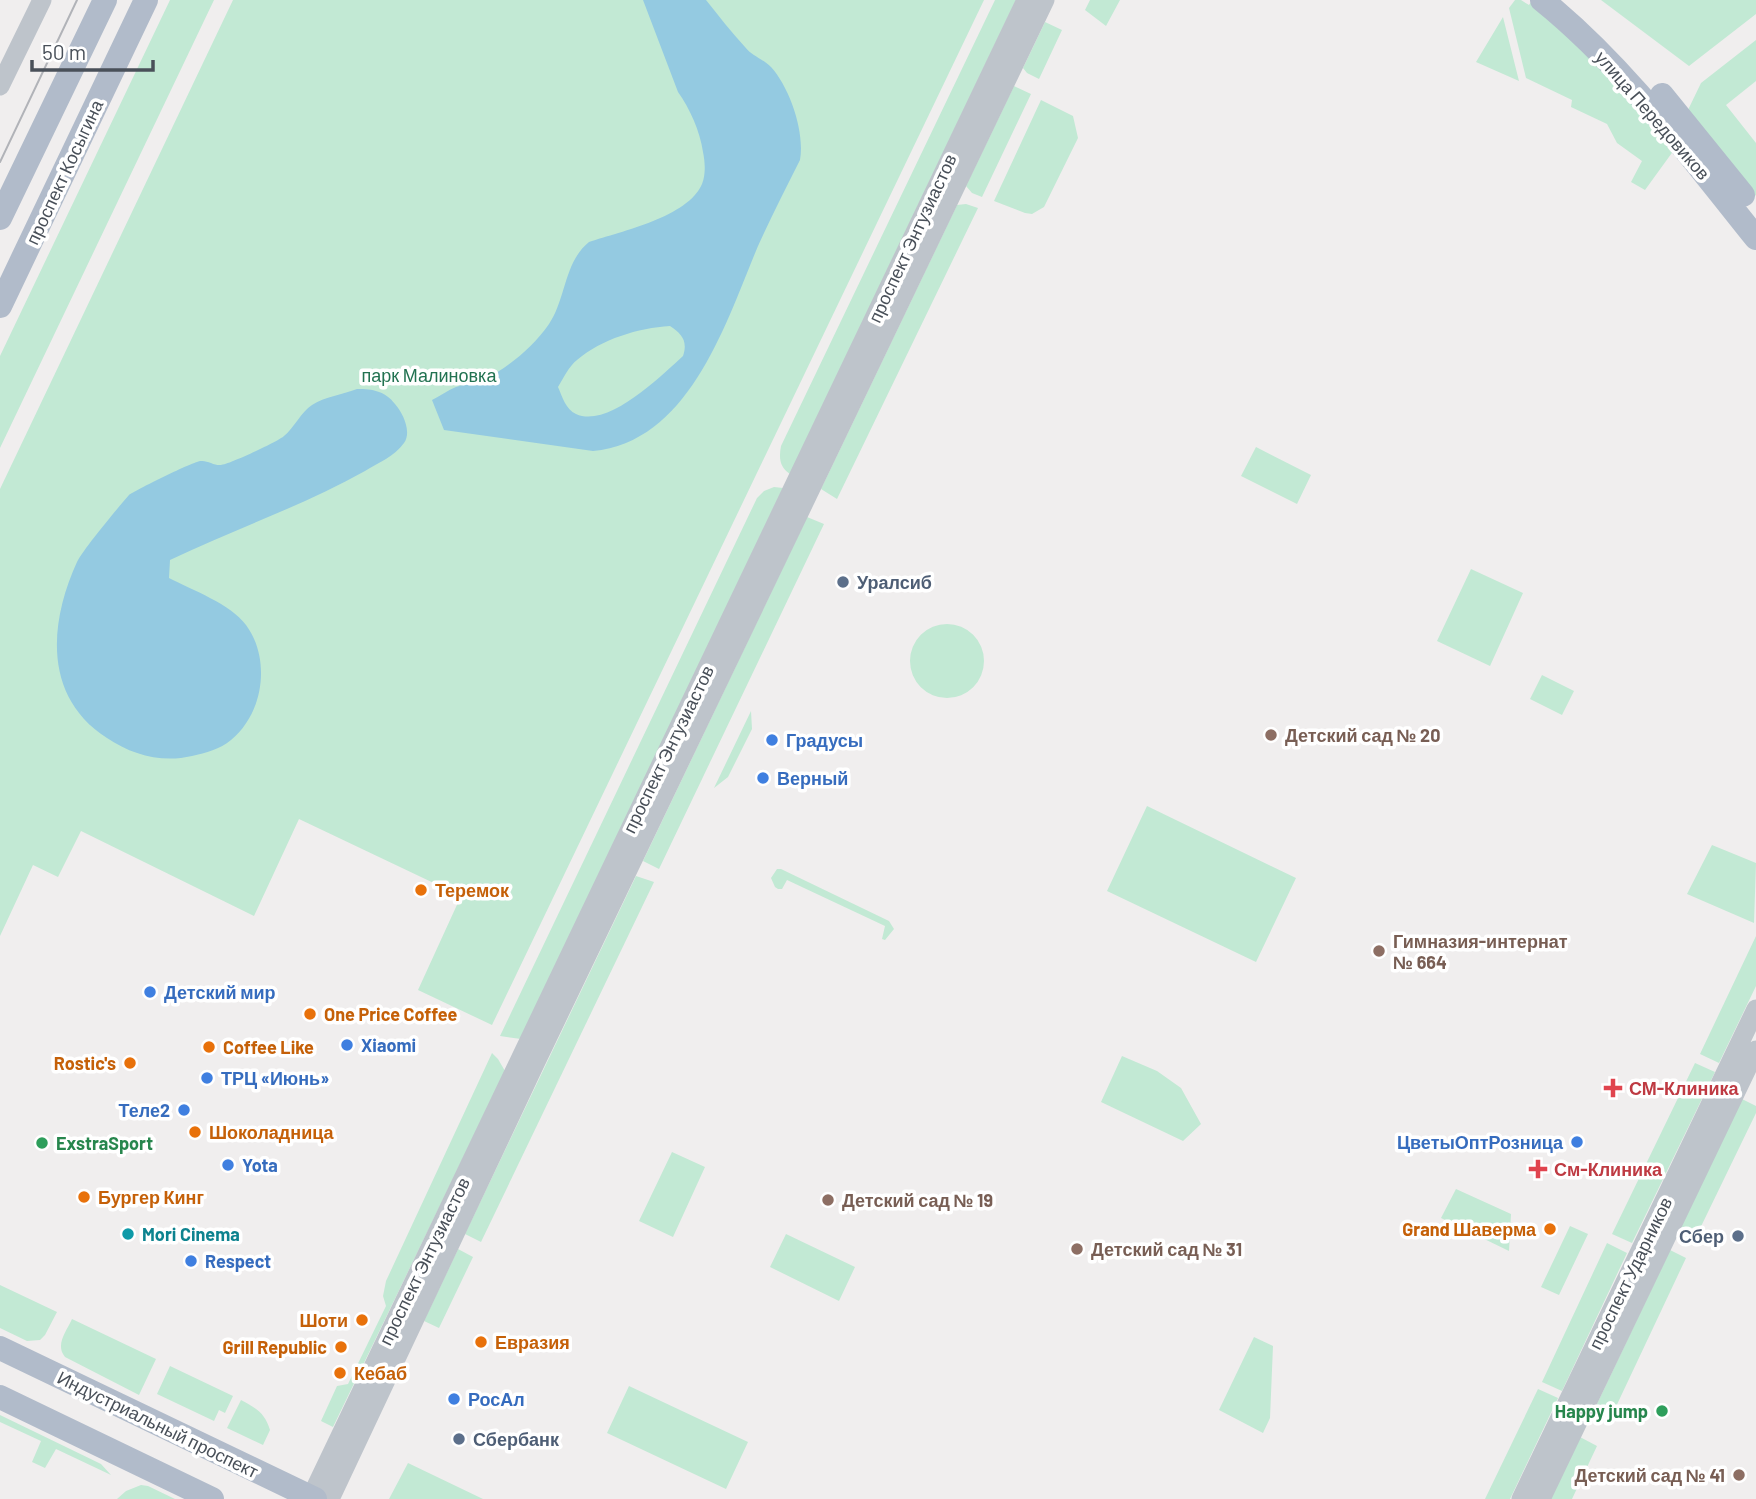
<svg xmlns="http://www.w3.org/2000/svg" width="1756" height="1499" font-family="Barlow,sans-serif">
	<rect width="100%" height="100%" fill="#f0eeee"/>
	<path fill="#c2e9d4" d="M170 0H214L0 448V356Z
		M233 0H984L492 1025 418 990 461 896 299 819 254 916 81 831 58 877 33 865 0 936V489Z
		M995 0H1016L790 474C779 467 779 457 781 446Z
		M1090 0H1120L1106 26 1085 10Z
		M1515 0H1521L1529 5 1531 2 1568 31 1674 150 1645 190 1631 182 1642 161 1617 143 1607 124 1571 107 1572 100 1526 78 1509 8Z
		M1601 0H1756V14L1689 66Z
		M1503 17 1519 81 1476 62Z
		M1045 22 1062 30 1039 79 1027 73 1023 68Z
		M1756 40V81L1726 105 1756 143V196L1687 112 1701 83Z
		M1014 86 1031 94 982 197 972 193 966 186Z
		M1041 100 1073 116 1078 138 1044 207 1032 214 1025 213 994 201Z
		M966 204 978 208 837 499 821 489 957 205Z
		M1256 447 1311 475 1297 504 1241 476Z
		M774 487 783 488 521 1039 500 1036 757 498 764 491Z
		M807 517 824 524 659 869 643 861Z
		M1471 569 1523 593 1490 666 1437 641Z
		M910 661a37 37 0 1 1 74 0a37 37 0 1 1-74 0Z
		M1542 675 1574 691 1562 715 1530 699Z
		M751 711 752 729 728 777 714 788Z
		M1147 806 1296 878 1256 962 1107 891Z
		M1712 845 1756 863 1754 923 1687 894Z
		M777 869H781L889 921 894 929 885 940 882 939 885 926 787 880 782 889H778L775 887 771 878Z
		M636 876 654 882 481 1242 465 1234Z
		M1756 936V986L1719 1063 1700 1054Z
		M492 1053 498 1059 505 1071 333 1427 321 1421 337 1386 348 1384 386 1306 383 1296 386 1281Z
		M1122 1056 1157 1071 1181 1088 1201 1124 1183 1141 1101 1102Z
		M1695 1063 1715 1072 1632 1243 1612 1234Z
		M1742 1099 1756 1106V1113L1692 1245 1675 1237Z
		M672 1152 705 1167 673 1237 639 1221Z
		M1456 1189 1511 1214 1509 1251 1441 1218Z
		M1570 1226 1588 1234 1559 1295 1541 1287Z
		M786 1234 855 1267 839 1301 770 1267Z
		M1607 1243 1627 1253 1562 1391 1542 1382Z
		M458 1249 473 1257 439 1328 424 1321Z
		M1670 1250 1686 1258 1613 1413 1596 1406Z
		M0 1285 57 1312 45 1335 40 1340 27 1341 0 1328Z
		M72 1319 156 1359 139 1395 65 1357C55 1345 66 1332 72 1319Z
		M1254 1337 1273 1346 1270 1418 1263 1433 1219 1410Z
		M170 1366 233 1396 225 1413 219 1410 214 1421 157 1394Z
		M629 1386 748 1442 726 1489 607 1433Z
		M1538 1389 1558 1398 1510 1499H1485Z
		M241 1400C256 1408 265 1413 270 1430L263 1445 227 1428Z
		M0 1415 101 1464 111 1475 56 1449 45 1468 32 1462 41 1441 0 1422Z
		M1580 1437 1597 1446 1572 1499H1550Z
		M408 1463 483 1499H389Z
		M141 1485 148 1486 175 1499H117L126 1491Z"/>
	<path fill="#94cae1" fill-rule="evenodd" d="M643 0H706C719 16 731 32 745 47 752 56 763 59 771 67 790 88 805 132 800 160 786 188 771 217 758 246 726 322 690 442 593 451L444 430 432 400C440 396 448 390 456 387 465 384 474 383 483 380 508 368 533 347 549 324 566 299 564 262 589 242 622 231 688 217 702 184 706 174 705 162 703 152 700 131 690 109 678 92ZM670 326C682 334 688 341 683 356 662 375 608 429 576 414 566 410 562 396 558 387 563 379 569 366 577 360 602 339 638 328 670 326Z
		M357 389C373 389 385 391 395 404 403 413 412 432 404 443 395 456 378 463 365 471 303 506 234 529 170 560L169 578C192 590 231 604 246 625 271 659 264 713 231 740 220 749 206 753 192 756 162 763 132 755 107 738 43 697 49 623 77 562 85 547 117 509 129 495 134 491 194 461 201 461 207 460 215 466 221 465 228 465 279 441 284 436 294 428 301 412 312 405 324 397 344 394 357 389Z"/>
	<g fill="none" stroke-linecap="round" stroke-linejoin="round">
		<path stroke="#bec4cb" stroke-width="19" d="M0 86 42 0
			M310 1499 1026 0
			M330 1499 534 1066 1045 0
			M1521 1499 1756 1009
			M1541 1499 1756 1050"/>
		<path stroke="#b1bbca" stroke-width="24" d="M1542 0C1625 67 1689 155 1756 238
			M1662 95 1743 195
			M0 218 105 0
			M0 306 146 0
			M0 1348 315 1499
			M0 1397 212 1499"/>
		<path stroke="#b1b3b8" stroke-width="2" d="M0 162 77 0"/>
	</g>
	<g fill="#5c6f8a" stroke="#fff" stroke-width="2.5">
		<circle cx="843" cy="582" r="7"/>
		<circle cx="1738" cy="1236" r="7"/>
		<circle cx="459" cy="1439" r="7"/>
	</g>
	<g fill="#8d6e63" stroke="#fff" stroke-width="2.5">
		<circle cx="1271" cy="735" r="7"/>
		<circle cx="1379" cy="951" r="7"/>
		<circle cx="828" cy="1200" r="7"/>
		<circle cx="1077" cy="1249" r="7"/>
		<circle cx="1739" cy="1475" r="7"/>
	</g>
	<g fill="#3f7fe0" stroke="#fff" stroke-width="2.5">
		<circle cx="772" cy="740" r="7"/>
		<circle cx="763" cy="778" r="7"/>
		<circle cx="150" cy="992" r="7"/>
		<circle cx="347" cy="1045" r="7"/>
		<circle cx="207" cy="1078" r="7"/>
		<circle cx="184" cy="1110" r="7"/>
		<circle cx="1577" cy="1142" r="7"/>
		<circle cx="228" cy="1165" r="7"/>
		<circle cx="191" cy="1261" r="7"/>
		<circle cx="454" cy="1399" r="7"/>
	</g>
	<g fill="#e8710a" stroke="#fff" stroke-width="2.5">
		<circle cx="421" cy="890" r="7"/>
		<circle cx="310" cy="1014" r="7"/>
		<circle cx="209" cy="1047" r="7"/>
		<circle cx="130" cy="1063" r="7"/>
		<circle cx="195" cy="1132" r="7"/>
		<circle cx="84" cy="1197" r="7"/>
		<circle cx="1550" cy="1229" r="7"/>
		<circle cx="362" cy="1320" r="7"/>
		<circle cx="481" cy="1342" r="7"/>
		<circle cx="341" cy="1347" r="7"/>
		<circle cx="340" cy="1373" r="7"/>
	</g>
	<g fill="#e0444e" stroke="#fff" stroke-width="2.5">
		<path d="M1609.5 1077.5h7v7h7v7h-7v7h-7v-7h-7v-7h7z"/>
		<path d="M1534.5 1158.5h7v7h7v7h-7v7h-7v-7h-7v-7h7z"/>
	</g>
	<g fill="#2e9e5b" stroke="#fff" stroke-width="2.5">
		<circle cx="42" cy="1143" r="7"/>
		<circle cx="1662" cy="1411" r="7"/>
	</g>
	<circle fill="#0f9aa8" stroke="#fff" stroke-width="2.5" cx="128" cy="1234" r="7"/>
	<g text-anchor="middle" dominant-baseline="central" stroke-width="7" stroke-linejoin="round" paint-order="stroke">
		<g font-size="18" fill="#495059" stroke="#fff">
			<text transform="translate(1653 115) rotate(49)">улица Передовиков</text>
			<text transform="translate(64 172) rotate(-65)">проспект Косыгина</text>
			<text transform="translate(912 238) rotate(-65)">проспект Энтузиастов</text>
			<text transform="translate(668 749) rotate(-64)">проспект Энтузиастов</text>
			<text transform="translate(424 1261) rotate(-64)">проспект Энтузиастов</text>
			<text transform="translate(1630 1273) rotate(-64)">проспект Ударников</text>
			<text transform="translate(158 1424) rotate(26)">Индустриальный проспект</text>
		</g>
		<g font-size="18" fill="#227251" stroke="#fff">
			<text x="429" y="375">парк Малиновка</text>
		</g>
		<g font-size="18" font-weight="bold" fill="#4e5e75" stroke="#fff" text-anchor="start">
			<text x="857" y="582">Уралсиб</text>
			<text x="1724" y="1236" text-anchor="end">Сбер</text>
			<text x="473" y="1439">Сбербанк</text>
		</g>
		<g font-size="18" font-weight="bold" fill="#785e54" stroke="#fff" text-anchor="start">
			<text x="1285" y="735">Детский сад № 20</text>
			<text x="1393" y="941">Гимназия-интернат<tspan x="1393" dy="21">№ 664</tspan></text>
			<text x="842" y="1200">Детский сад № 19</text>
			<text x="1091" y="1249">Детский сад № 31</text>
			<text x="1725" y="1475" text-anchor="end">Детский сад № 41</text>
		</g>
		<g font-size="18" font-weight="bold" fill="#366cbe" stroke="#fff" text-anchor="start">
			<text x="786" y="740">Градусы</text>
			<text x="777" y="778">Верный</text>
			<text x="164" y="992">Детский мир</text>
			<text x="361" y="1045">Xiaomi</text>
			<text x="221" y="1078">ТРЦ «Июнь»</text>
			<text x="170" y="1110" text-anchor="end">Теле2</text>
			<text x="1563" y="1142" text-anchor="end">ЦветыОптРозница</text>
			<text x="242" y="1165">Yota</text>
			<text x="205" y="1261">Respect</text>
			<text x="468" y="1399">РосАл</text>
		</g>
		<g font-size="18" font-weight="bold" fill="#c56008" stroke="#fff" text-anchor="start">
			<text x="435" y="890">Теремок</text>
			<text x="324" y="1014">One Price Coffee</text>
			<text x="223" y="1047">Coffee Like</text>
			<text x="116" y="1063" text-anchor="end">Rostic's</text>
			<text x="209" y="1132">Шоколадница</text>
			<text x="98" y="1197">Бургер Кинг</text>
			<text x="1536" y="1229" text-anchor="end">Grand Шаверма</text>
			<text x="348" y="1320" text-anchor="end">Шоти</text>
			<text x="495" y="1342">Евразия</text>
			<text x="327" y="1347" text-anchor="end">Grill Republic</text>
			<text x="354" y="1373">Кебаб</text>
		</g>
		<g font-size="18" font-weight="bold" fill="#be3a42" stroke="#fff" text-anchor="start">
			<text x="1629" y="1088">СМ-Клиника</text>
			<text x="1554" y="1169">См-Клиника</text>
		</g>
		<g font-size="18" font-weight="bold" fill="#27864d" stroke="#fff" text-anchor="start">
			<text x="56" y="1143">ExstraSport</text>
			<text x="1648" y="1411" text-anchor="end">Happy jump</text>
		</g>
		<g font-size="18" font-weight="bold" fill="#0d838f" stroke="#fff" text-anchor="start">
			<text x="142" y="1234">Mori Cinema</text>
		</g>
	</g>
	<path d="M32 60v10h121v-10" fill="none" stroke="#495059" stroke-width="3.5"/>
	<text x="42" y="60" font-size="21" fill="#495059" stroke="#ffffff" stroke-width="5" paint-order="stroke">50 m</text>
</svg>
